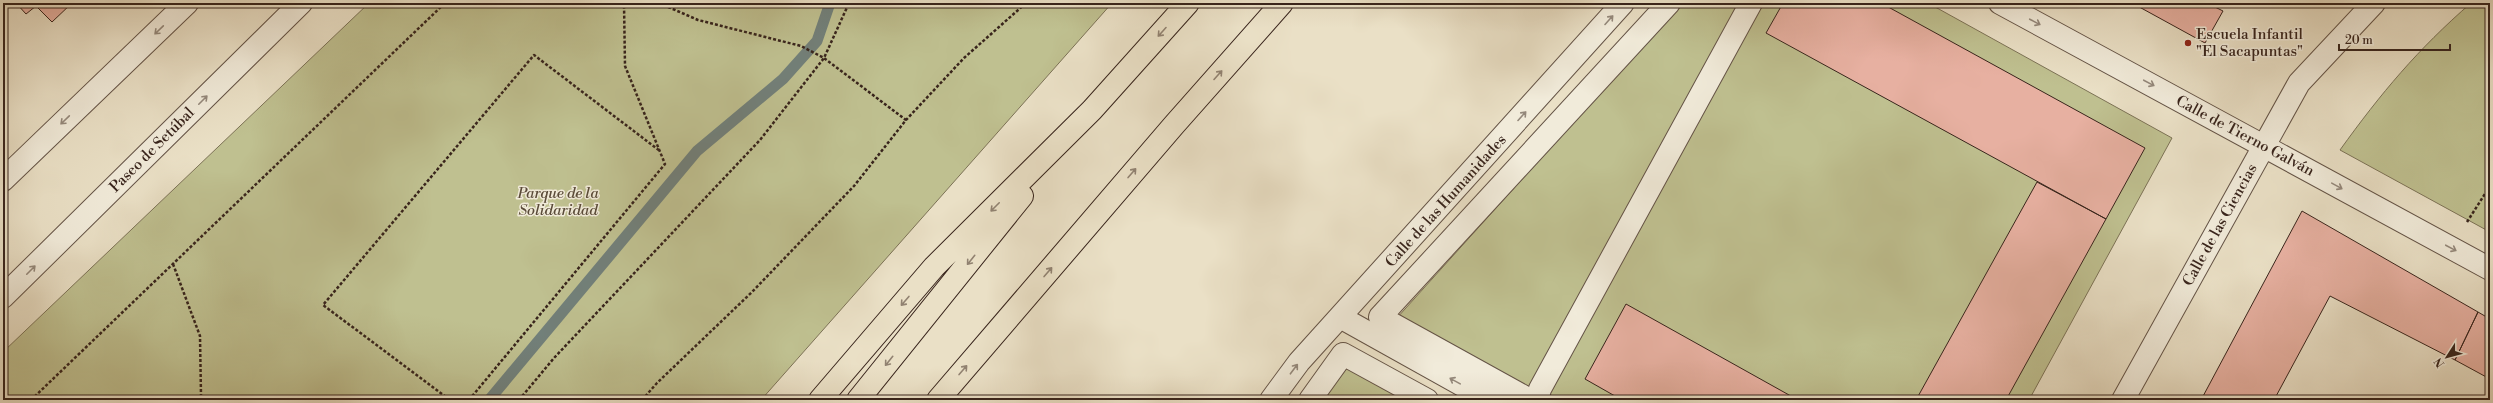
<svg xmlns="http://www.w3.org/2000/svg" width="2493" height="403" font-family="'Libre Bodoni',serif">
	<rect width="100%" height="100%" fill="#eae0c6"/>
	<filter id="stains"><feTurbulence type="fractalNoise" baseFrequency=".005" numOctaves="4"/><feColorMatrix values="0 0 0 0 .2 0 0 0 0 .09 0 0 0 0 .02 0 0 0 .5 -.17"/></filter>
	<radialGradient id="worn" r=".72"><stop offset=".6" stop-color="#630" stop-opacity="0"/><stop offset="1" stop-color="#630" stop-opacity=".3"/></radialGradient>
	<path fill="#bfc090" stroke="#7c7256" d="M369 3H1112L761 400H3V352Z
		M1681 3H1747L1533 393 1396 319Z
		M1751 3H1928L2172 138 2029 400H1560L1540 389Z
		M2471 3H2490V232L2340 150C2381 93 2418 49 2471 3Z
		M1349 366 1406 400H1321Z"/>
	<g fill="none" stroke-linecap="round" stroke-linejoin="round">
		<path stroke="#72807a" stroke-width="11" d="M489 400 697 151 783 79 817 41 830 3"/>
	</g>
	<path fill="#e7b0a1" stroke="#38241c" d="M16 3H72L52 22 36 6 26 14Z
		M1783 3H1881L2145 148 2106 219 1766 33Z
		M2132 3H2207L2223 11 2205 43Z
		M2037 182 2106 219 2006 400H1916Z
		M2302 211 2478 312 2455 360 2330 296 2274 400H2201Z
		M1626 304 1798 400H1622L1585 379Z
		M2478 312 2490 319V379L2455 360Z"/>
	<g fill="none" stroke-linecap="round" stroke-linejoin="round">
		<defs>
			<path id="pedestrian" d="M1310 400 1343 354 1427 400
				M1530 400 1380 317 1669 3
				M1537 400 1540 389 1751 3"/>
			<path id="minor" d="M2000 3 2490 269
				M3 180 187 3
				M3 297 301 3
				M1340 317 1489 400
				M1271 400 1299 362 1623 3
				M2123 400 2299 83 2374 3"/>
			<path id="motorway" d="M820 400 934 267 1092 110 1188 3
				M858 400 1022 196
				M938 400 1174 125 1282 3"/>
		</defs>
		<use href="#pedestrian" stroke="#645346" stroke-width="24"/>
		<use href="#minor" stroke="#645346" stroke-width="24"/>
		<use href="#motorway" stroke="#38241c" stroke-width="24"/>
		<path stroke="#38241c" stroke-width="2.5" stroke-dasharray="3 2" stroke-linecap="butt" d="M659 3 698 20 801 46 824 58 906 120
			M2467 222 2490 186
			M173 264 200 336 201 396
			M31 400 445 3
			M198 400 201 396 209 400
			M450 400 323 305 534 55 660 151
			M469 400 665 164 625 66 624 3
			M519 400 554 358 760 140 824 58 849 3
			M642 400 657 383 752 292 854 186 906 120 964 58 1026 3"/>
		<use href="#pedestrian" stroke="#f1ebda" stroke-width="22"/>
		<use href="#minor" stroke="#f1ebda" stroke-width="22"/>
		<use href="#motorway" stroke="#eae0c6" stroke-width="22"/>
	</g>
	<defs><path id="oneway-shaft" d="M-6 0H5M1.5-3L5.5 0L1.5 3" fill="none" stroke-width="1.6" stroke-linecap="round" stroke-linejoin="round"/></defs>
	<g stroke="#94887b">
		<use href="#oneway-shaft" transform="translate(1609 20) rotate(-48)"/>
		<use href="#oneway-shaft" transform="translate(2035 22) rotate(28)"/>
		<use href="#oneway-shaft" transform="translate(159 30) rotate(136)"/>
		<use href="#oneway-shaft" transform="translate(2149 83) rotate(28)"/>
		<use href="#oneway-shaft" transform="translate(203 100) rotate(-45)"/>
		<use href="#oneway-shaft" transform="translate(1522 116) rotate(-48)"/>
		<use href="#oneway-shaft" transform="translate(65 120) rotate(136)"/>
		<use href="#oneway-shaft" transform="translate(2337 186) rotate(29)"/>
		<use href="#oneway-shaft" transform="translate(2451 248) rotate(28)"/>
		<use href="#oneway-shaft" transform="translate(31 270) rotate(-45)"/>
		<use href="#oneway-shaft" transform="translate(1294 369) rotate(-53)"/>
		<use href="#oneway-shaft" transform="translate(1455 381) rotate(-151)"/>
	</g>
	<g stroke="#918271">
		<use href="#oneway-shaft" transform="translate(1162 32) rotate(132)"/>
		<use href="#oneway-shaft" transform="translate(1218 75) rotate(-48)"/>
		<use href="#oneway-shaft" transform="translate(1132 173) rotate(-49)"/>
		<use href="#oneway-shaft" transform="translate(995 207) rotate(135)"/>
		<use href="#oneway-shaft" transform="translate(971 260) rotate(129)"/>
		<use href="#oneway-shaft" transform="translate(1048 272) rotate(-49)"/>
		<use href="#oneway-shaft" transform="translate(905 301) rotate(131)"/>
		<use href="#oneway-shaft" transform="translate(889 361) rotate(129)"/>
		<use href="#oneway-shaft" transform="translate(963 370) rotate(-49)"/>
	</g>
	<circle fill="#8f2418" stroke="#f1ebda" stroke-width="1.5" cx="2188" cy="43" r="4"/>
	<g text-anchor="middle" dominant-baseline="central" stroke-width="3" stroke-linejoin="round" paint-order="stroke">
		<g font-size="15" fill="#38241c" stroke="#f1ebda" text-anchor="start">
			<text x="2196" y="34">Escuela Infantil<tspan x="2196" dy="17">"El Sacapuntas"</tspan></text>
		</g>
		<g font-size="15" fill="#38241c" stroke="#f1ebda">
			<text transform="translate(2245 136) rotate(28)">Calle de Tierno Galván</text>
			<text transform="translate(152 150) rotate(-45)">Paseo de Setúbal</text>
			<text transform="translate(1446 201) rotate(-48)">Calle de las Humanidades</text>
			<text transform="translate(2220 225) rotate(-61)">Calle de las Ciencias</text>
		</g>
		<g font-size="15" font-style="italic" fill="#5a4b39" stroke="#f1ebda">
			<text x="558" y="193">Parque de la<tspan x="558" dy="17">Solidaridad</tspan></text>
		</g>
	</g>
	<rect width="2493" height="403" fill="none" stroke="#eae0c6" stroke-width="16"/>
	<rect x="4" y="4" width="2485" height="395" fill="none" stroke="#38241c" stroke-width="2"/>
	<rect x="8" y="8" width="2477" height="387" fill="none" stroke="#38241c"/>
	<g transform="translate(2447 357) rotate(234)" stroke="#f1ebda" stroke-width="3" paint-order="stroke">
	<path d="M0-3L7 15L0 10L-7 15Z" fill="#38241c"/>
	<text y="-6" font-size="11" font-weight="bold" text-anchor="middle" fill="#38241c">N</text>
	</g>
	<path d="M2339 44v6h111v-6" fill="none" stroke="#38241c" stroke-width="2"/>
	<text x="2345" y="44" font-size="12" fill="#38241c" stroke="#f1ebda" stroke-width="3" paint-order="stroke">20 m</text>
	<rect width="100%" height="100%" filter="url(#stains)"/>
	<rect width="100%" height="100%" fill="url(#worn)"/>
</svg>
